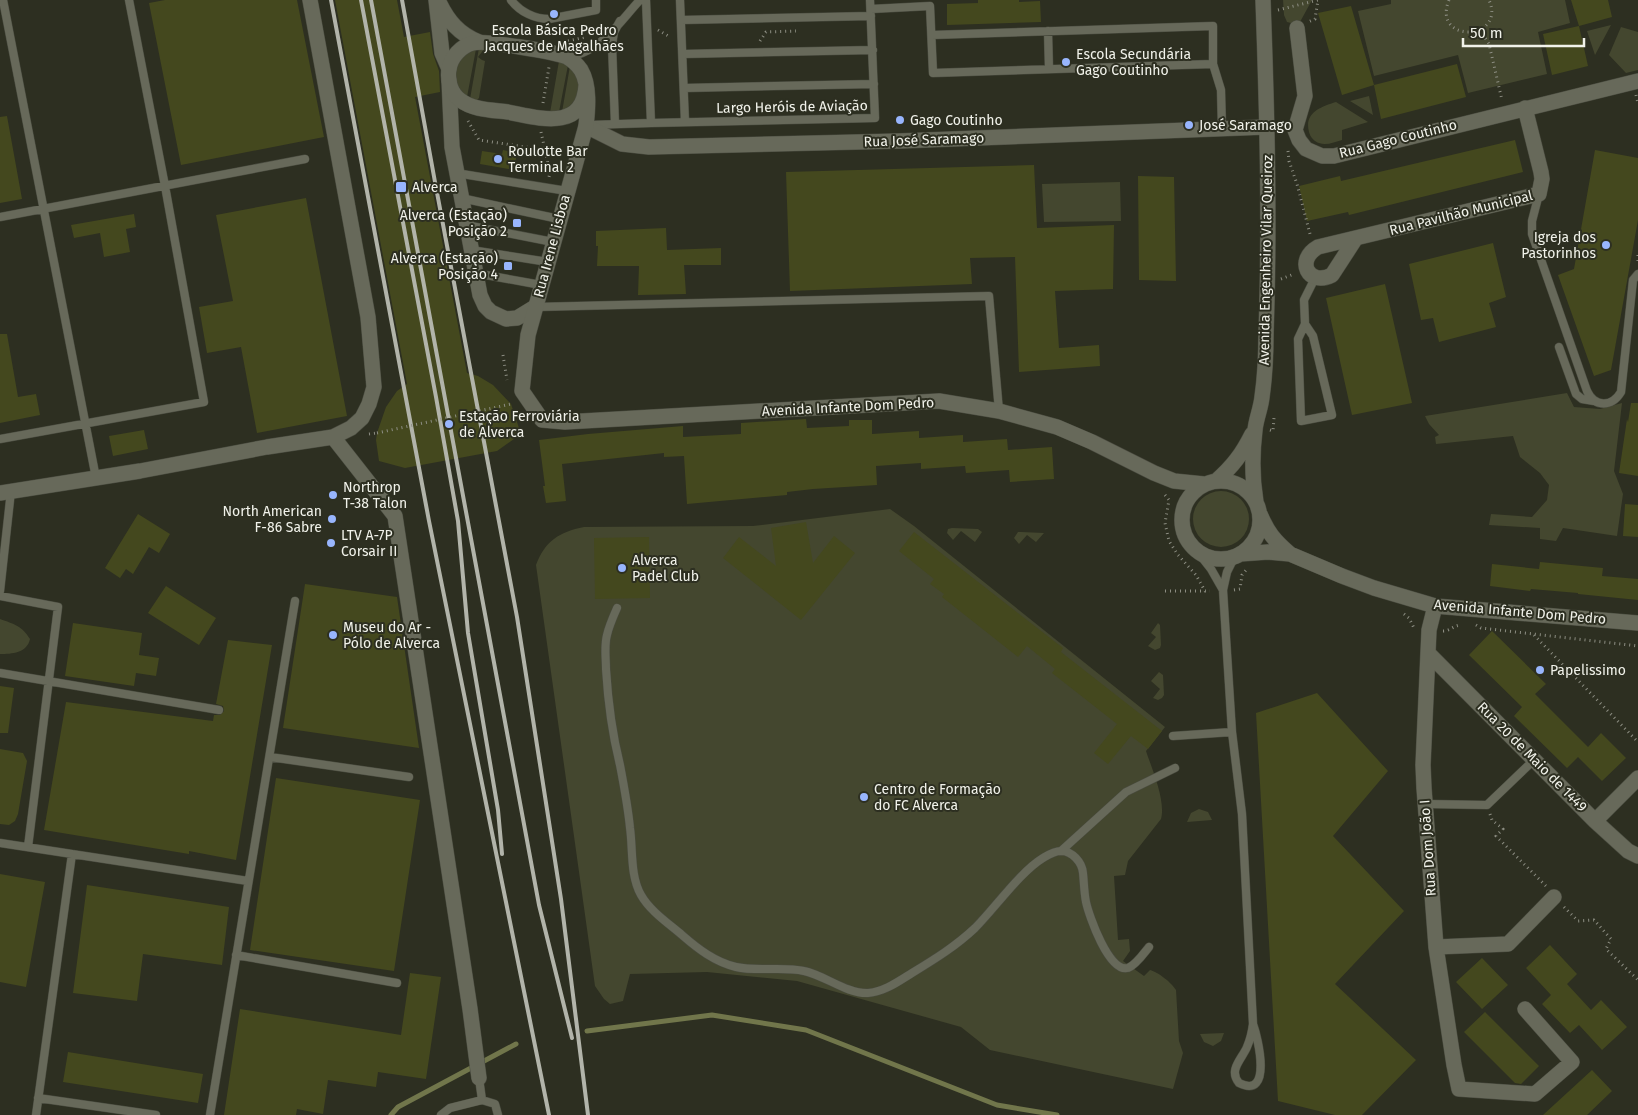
<svg xmlns="http://www.w3.org/2000/svg" width="1638" height="1115" font-family="'Fira Sans',sans-serif">
	<rect width="100%" height="100%" fill="#2d2f21"/>
	<path fill="#44472f" d="M1283 0H1312L1300 22 1295 24 1287 22 1284 15Z
		M1391 0H1565L1570 23 1538 32 1547 74 1468 93 1458 55 1374 76 1358 11 1391 4Z
		M1611 25 1595 55 1587 31Z
		M1621 27 1638 32V70L1626 73 1609 55Z
		M479 48H485L478 57 482 60 485 61 479 98 476 101 470 99Z
		M476 49 467 97C457 88 448 69 461 57 465 54 471 51 476 49Z
		M559 61 568 65 559 112 550 113Z
		M570 66C584 86 582 98 562 112Z
		M1369 96 1373 115 1350 101Z
		M1336 102 1368 122 1342 130V140C1335 142 1326 146 1319 143 1315 142 1310 137 1309 132 1304 113 1320 107 1336 102Z
		M1120 182 1121 221 1044 222 1042 184Z
		M1567 393 1574 407 1600 409 1622 403 1614 471 1623 494 1617 536 1563 528 1556 541 1540 539V528L1489 525 1491 514 1532 517 1547 500 1549 485 1540 473 1520 457 1513 436 1436 444 1435 437 1439 435 1429 424 1425 416Z
		M1193 519a28 28 0 1 1 56 0a28 28 0 1 1-56 0Z
		M890 509 914 526 1165 727 1146 751C1152 769 1166 801 1161 819L1128 861 1125 875 1114 876 1118 940 1129 939 1130 951 1123 961 1144 976 1150 970C1158 972 1172 983 1176 990L1179 1041 1183 1053 1173 1089 990 1050 961 1027 797 981 707 972 630 974 623 1001 610 1004 604 999 595 986 536 565C545 541 559 532 584 527L753 526Z
		M952 528 978 529 982 532 975 542 961 531 953 540 947 533 948 529Z
		M1018 532H1021L1044 533 1036 542 1027 535 1019 544 1014 538Z
		M0 619C14 624 22 626 30 639 27 653 12 654 0 654Z
		M1158 623 1160 625 1161 645 1160 648 1155 650 1148 646 1156 637 1151 633Z
		M1159 672 1163 675 1164 695 1162 698 1158 700 1153 698 1160 689 1151 681Z
		M1199 809 1208 812 1212 820 1187 822 1191 813Z
		M1224 1033 1221 1041 1213 1046 1204 1042 1200 1034Z"/>
	<g fill="none" stroke-linecap="round" stroke-linejoin="round">
		<path stroke="#71764b" stroke-width="5" d="M587 1031 712 1015 806 1030 997 1105 1057 1115
			M391 1115 398 1107 516 1044"/>
	</g>
	<path fill="#44481e" d="M165 0H297L324 137 181 165 149 3Z
		M335 0H397L404 37 430 32 433 54 439 71 440 92 415 97 467 373 478 376 493 385 511 404 521 434 497 451 405 468 379 461 376 440 377 433 386 407 397 391 407 384Z
		M978 0H1019V2L1040 1 1041 22 947 25V4L978 3Z
		M1571 0H1608L1612 17 1579 26Z
		M1351 6 1374 85 1342 95 1318 13Z
		M1579 26 1588 66 1552 75 1543 34Z
		M1457 64 1466 97 1381 119 1374 85Z
		M7 116 22 199 0 203V117Z
		M1515 140 1523 172 1349 215 1348 212 1307 221 1299 186 1340 176 1341 181Z
		M503 150 517 153 514 170 480 164 482 151 502 154Z
		M1595 150 1638 158V220L1611 370 1594 376 1558 275 1574 269Z
		M1034 165 1037 228 1114 225 1113 289 1055 291 1059 348 1099 345 1100 366 1019 372 1015 257 970 258 972 284 790 291 786 172Z
		M1138 176 1174 177 1176 281 1139 280Z
		M306 198 347 416 257 433 241 347 207 353 199 307 233 301 216 215Z
		M134 214 136 227 126 229 130 252 104 257 100 233 74 238 71 225Z
		M666 228 667 250 721 248V265H684L686 294 638 295 639 266H597L598 246H596V231Z
		M1493 243 1506 297 1489 303 1496 327 1439 342 1433 318 1421 320 1409 264Z
		M1385 284 1412 403 1352 415 1326 298Z
		M0 334H7L18 397 36 394 40 415 0 423Z
		M1631 403H1638V476L1619 473 1627 419 1628 422Z
		M806 419 807 428 849 426V420H872V434L919 431V438L963 435V442L1007 439 1008 450 1052 447 1054 479 1010 482 1009 470 966 473 965 466 921 469V463L876 466 877 485 813 489 787 492V495L687 504 684 456 664 457V453L562 464 566 501 546 503 543 486H545L539 440 588 434 683 426V437L741 434V423Z
		M144 430 148 449 113 456 109 436Z
		M1625 504 1638 505V537L1623 536Z
		M138 514 170 534 159 553 149 547 133 574 126 569 120 578 105 568Z
		M806 522 813 563 834 536 855 553 801 620 723 558 739 537 776 566 771 528Z
		M914 532 1063 648 1061 652 1162 731 1148 749 1131 736 1108 764 1094 753 1117 724 1052 673 1055 669 1027 646 1018 657 942 597 944 594 930 584 934 579 899 551Z
		M649 537 650 598 595 599 594 538Z
		M1540 562 1603 568 1602 576 1638 579V600L1578 594V593L1531 589 1530 591 1490 586 1492 564 1539 569Z
		M305 584 397 597 419 748 283 728Z
		M166 586 216 618 199 645 148 613Z
		M73 623 142 633 139 655 159 658 156 676 136 673 134 686 65 676Z
		M1492 631 1546 684 1535 694 1588 747 1601 733 1626 758 1602 781 1578 757 1567 768 1514 716 1522 707 1469 655Z
		M228 640 272 645 236 860 189 851V854L44 830 66 702 213 721 214 715H220L224 711 223 706 216 704Z
		M0 686 14 688 8 733H0Z
		M1317 693 1388 771 1333 836 1404 911 1335 984 1416 1060 1362 1115H1335L1278 1101 1256 713Z
		M0 749 23 753 27 761 18 814 15 821 9 825 0 824Z
		M276 778 420 800 394 971 250 950Z
		M0 874 45 882 26 987 0 982Z
		M87 885 229 907 222 965 143 954 137 1001 73 993Z
		M1550 945 1577 974 1567 984 1591 1010 1601 1000 1627 1027 1602 1050 1579 1025 1570 1033 1542 1004 1551 995 1526 968Z
		M1482 958 1508 985 1482 1009 1456 982Z
		M410 973 441 977 426 1079 378 1072 376 1087 328 1080 323 1114 297 1109 296 1115H224L240 1009 401 1035Z
		M1485 1012 1539 1066 1521 1084 1515 1083 1464 1032Z
		M68 1052 203 1074 198 1103 63 1082Z
		M1592 1070 1612 1091 1587 1115H1543Z"/>
	<g fill="none" stroke-linecap="round" stroke-linejoin="round">
		<defs>
			<path id="lane" d="M3 0 96 478
				M511 0C520 12 535 19 549 19L596 10V0
				M646 0 651 123 875 118 870 0
				M680 0 685 122
				M871 9 930 6 933 73 1213 64V26L932 35
				M681 20 871 16
				M1048 31 1049 69
				M683 54 873 50
				M566 56C571 55 577 55 582 53 606 44 623 18 640 0
				M1213 64 1221 90 1222 129
				M684 88 874 84
				M615 124 612 45 614 32 620 21
				M590 125 651 123
				M456 173 567 191
				M1539 194 1532 221V234L1587 391C1595 408 1612 407 1621 392L1633 280 1638 274
				M461 198 559 219
				M0 217 305 159
				M466 225 553 242
				M471 250 548 262
				M475 273 541 285
				M535 307 989 296 999 411
				M1305 324 1313 336 1332 415 1301 421 1298 339 1305 324 1304 300 1315 278
				M1559 347 1576 394 1582 399 1594 401
				M0 439 204 402 165 186 129 0
				M1196 550 1211 569 1223 590
				M1235 556 1227 572 1223 590 1232 732 1242 814 1253 1024C1252 1032 1250 1040 1247 1047 1242 1059 1228 1070 1239 1083 1273 1100 1258 1038 1253 1024
				M0 591 11 491
				M0 596 58 607 28 847
				M617 608C613 617 609 626 607 635 604 646 606 658 606 669 608 702 612 733 620 765 624 786 628 807 630 828 633 849 630 876 641 895 650 911 668 923 682 935 698 949 715 962 736 967 758 972 782 966 804 971 824 975 847 994 868 993 884 992 899 981 912 973 935 959 956 946 975 928 995 908 1020 872 1043 858 1048 855 1054 851 1061 851 1072 851 1082 862 1083 873 1084 882 1084 892 1086 902 1089 916 1109 973 1128 968 1136 965 1144 953 1149 947
				M0 673 219 710
				M1173 736 1232 732
				M270 757 409 777
				M1426 804 1487 805 1535 759
				M0 843 248 881
				M1061 851 1126 792 1175 768
				M236 955 397 983
				M479 1078 482 1100 495 1104 498 1115
				M38 1098 156 1115
				M36 1115 72 854
				M210 1115 295 601
				M441 1115 450 1108 482 1100"/>
			<path id="street" d="M436 0 442 53 449 69
				M439 2C448 21 459 34 479 42
				M1297 28 1305 96 1295 130 1299 140 1306 149 1322 156H1334L1638 81
				M449 80 452 147 480 295 485 306 491 312 506 319 517 318 535 307
				M586 126 622 144 649 147 899 141 1267 127
				M1356 238 1332 275C1308 287 1295 260 1318 247L1539 194 1542 179 1541 172 1525 108
				M333 437 395 516 470 1009 479 1078
				M0 493 140 471 267 447 333 437 351 428 362 418 369 404 374 387 368 317 310 0
				M1435 606 1429 630 1423 765 1424 788 1436 947 1454 1065 1459 1089 1535 1094 1572 1062 1525 1009
				M1428 653 1595 821 1628 851 1638 856
				M1595 821 1638 778
				M1436 947 1508 944 1554 897"/>
			<path id="secondary" d="M586 85C583 132 539 118 508 112 492 110 473 110 460 100 451 93 447 81 449 69 451 57 461 46 473 43 484 40 556 52 567 57 572 60 577 64 581 70 590 85 588 109 586 126L528 335 522 391 542 420 565 422 939 401 999 411 1057 427 1092 442 1154 473 1174 481 1204 484
				M1216 481C1233 466 1242 454 1252 434
				M1182 520a39 39 0 1 1 78 0a39 39 0 1 1-78 0Z
				M1256 502C1252 478 1252 454 1255 430 1256 419 1261 408 1262 397 1265 376 1266 354 1266 333 1270 222 1267 111 1263 0
				M1260 514C1268 533 1274 540 1290 554
				M1240 554 1268 552 1290 554 1342 576 1374 588 1435 606 1638 623"/>
		</defs>
		<use href="#lane" stroke="#4a4c40" stroke-width="9"/>
		<use href="#street" stroke="#4a4c40" stroke-width="16"/>
		<use href="#secondary" stroke="#4a4c40" stroke-width="16"/>
		<path stroke="#8d8e83" stroke-width="3" stroke-dasharray="1 4" stroke-linecap="butt" d="M1449 0C1431 44 1507 41 1489 0
			M1278 10 1318 0 1315 19 1308 22
			M658 30 670 37
			M1480 30 1489 44 1502 100
			M568 41 586 37
			M760 41 766 32 796 31
			M1636 95 1638 103
			M543 103 549 67
			M468 121 479 140 545 150
			M541 132 550 173 549 177
			M1288 151 1289 161 1297 184 1310 234
			M1638 255V262
			M1281 279 1294 274
			M503 355 507 380
			M1270 430 1273 431 1274 418
			M369 434 377 433
			M1165 495 1169 500 1165 523 1169 541 1178 555 1196 575 1205 591H1210
			M1234 590 1240 589 1242 575 1247 569
			M1165 591H1205
			M1404 614 1409 618 1414 628
			M1476 625 1481 628 1638 646
			M1443 631C1450 631 1453 626 1460 625
			M1534 635 1638 742
			M1490 814 1492 820 1503 829 1496 836 1546 886
			M1564 907 1578 921 1594 920 1611 939 1606 949 1638 980"/>
		<use href="#lane" stroke="#67695a" stroke-width="8"/>
		<use href="#street" stroke="#67695a" stroke-width="15"/>
		<use href="#secondary" stroke="#67695a" stroke-width="15"/>
		<path stroke="#b2b4aa" stroke-width="4" d="M331 0 429 521 549 1115
			M361 0 436 397 458 521 468 633 498 810 502 854
			M371 0 539 905 572 1038
			M402 0 435 182 517 617 561 899 588 1115"/>
		<path stroke="#8d8e83" stroke-width="3" stroke-dasharray="1 4" stroke-linecap="butt" d="M377 433 511 404"/>
	</g>
	<g fill="#98b5fd" stroke="#2d2f21" stroke-width="2">
		<circle cx="554" cy="14" r="5"/>
		<circle cx="1066" cy="62" r="5"/>
		<circle cx="900" cy="120" r="5"/>
		<circle cx="1189" cy="125" r="5"/>
		<circle cx="498" cy="159" r="5"/>
		<rect x="395" y="181" width="12" height="12" rx="2.5"/>
		<rect x="512" y="218" width="10" height="10" rx="2.5"/>
		<circle cx="1606" cy="245" r="5"/>
		<rect x="503" y="261" width="10" height="10" rx="2.5"/>
		<circle cx="449" cy="424" r="5"/>
		<circle cx="333" cy="495" r="5"/>
		<circle cx="332" cy="519" r="5"/>
		<circle cx="331" cy="543" r="5"/>
		<circle cx="622" cy="568" r="5"/>
		<circle cx="333" cy="635" r="5"/>
		<circle cx="1540" cy="670" r="5"/>
		<circle cx="864" cy="797" r="5"/>
	</g>
	<g text-anchor="middle" dominant-baseline="central" stroke-width="4" stroke-linejoin="round" paint-order="stroke">
		<g font-size="14" fill="#f1f2ea" stroke="#2d2f21" text-anchor="start">
			<text x="554" y="30" text-anchor="middle">Escola Básica Pedro<tspan x="554" dy="16">Jacques de Magalhães</tspan></text>
			<text x="1076" y="54">Escola Secundária<tspan x="1076" dy="16">Gago Coutinho</tspan></text>
			<text x="910" y="120">Gago Coutinho</text>
			<text x="1199" y="125">José Saramago</text>
			<text x="508" y="151">Roulotte Bar<tspan x="508" dy="16">Terminal 2</tspan></text>
			<text x="412" y="187">Alverca</text>
			<text x="507" y="215" text-anchor="end">Alverca (Estação)<tspan x="507" dy="16">Posição 2</tspan></text>
			<text x="1596" y="237" text-anchor="end">Igreja dos<tspan x="1596" dy="16">Pastorinhos</tspan></text>
			<text x="498" y="258" text-anchor="end">Alverca (Estação)<tspan x="498" dy="16">Posição 4</tspan></text>
			<text x="459" y="416">Estação Ferroviária<tspan x="459" dy="16">de Alverca</tspan></text>
			<text x="343" y="487">Northrop<tspan x="343" dy="16">T-38 Talon</tspan></text>
			<text x="322" y="511" text-anchor="end">North American<tspan x="322" dy="16">F-86 Sabre</tspan></text>
			<text x="341" y="535">LTV A-7P<tspan x="341" dy="16">Corsair II</tspan></text>
			<text x="632" y="560">Alverca<tspan x="632" dy="16">Padel Club</tspan></text>
			<text x="343" y="627">Museu do Ar -<tspan x="343" dy="16">Pólo de Alverca</tspan></text>
			<text x="1550" y="670">Papelissimo</text>
			<text x="874" y="789">Centro de Formação<tspan x="874" dy="16">do FC Alverca</tspan></text>
		</g>
		<g font-size="14" fill="#f1f2ea" stroke="#2d2f21">
			<text transform="translate(792 107) rotate(-1)">Largo Heróis de Aviação</text>
			<text transform="translate(1398 139) rotate(-14)">Rua Gago Coutinho</text>
			<text transform="translate(924 140) rotate(-2)">Rua José Saramago</text>
			<text transform="translate(1461 213) rotate(-14)">Rua Pavilhão Municipal</text>
			<text transform="translate(552 246) rotate(-75)">Rua Irene Lisboa</text>
			<text transform="translate(1266 260) rotate(-89)">Avenida Engenheiro Vilar Queiroz</text>
			<text transform="translate(848 407) rotate(-3)">Avenida Infante Dom Pedro</text>
			<text transform="translate(1520 612) rotate(5)">Avenida Infante Dom Pedro</text>
			<text transform="translate(1532 757) rotate(45)">Rua 20 de Maio de 1449</text>
			<text transform="translate(1428 848) rotate(-94)">Rua Dom João I</text>
		</g>
	</g>
	<path d="M1463 38v8h121v-8" fill="none" stroke="#f1f2ea" stroke-width="2.5"/>
	<text x="1470" y="38" font-size="15" fill="#f1f2ea" stroke="#2d2f21" stroke-width="4" paint-order="stroke">50 m</text>
</svg>
